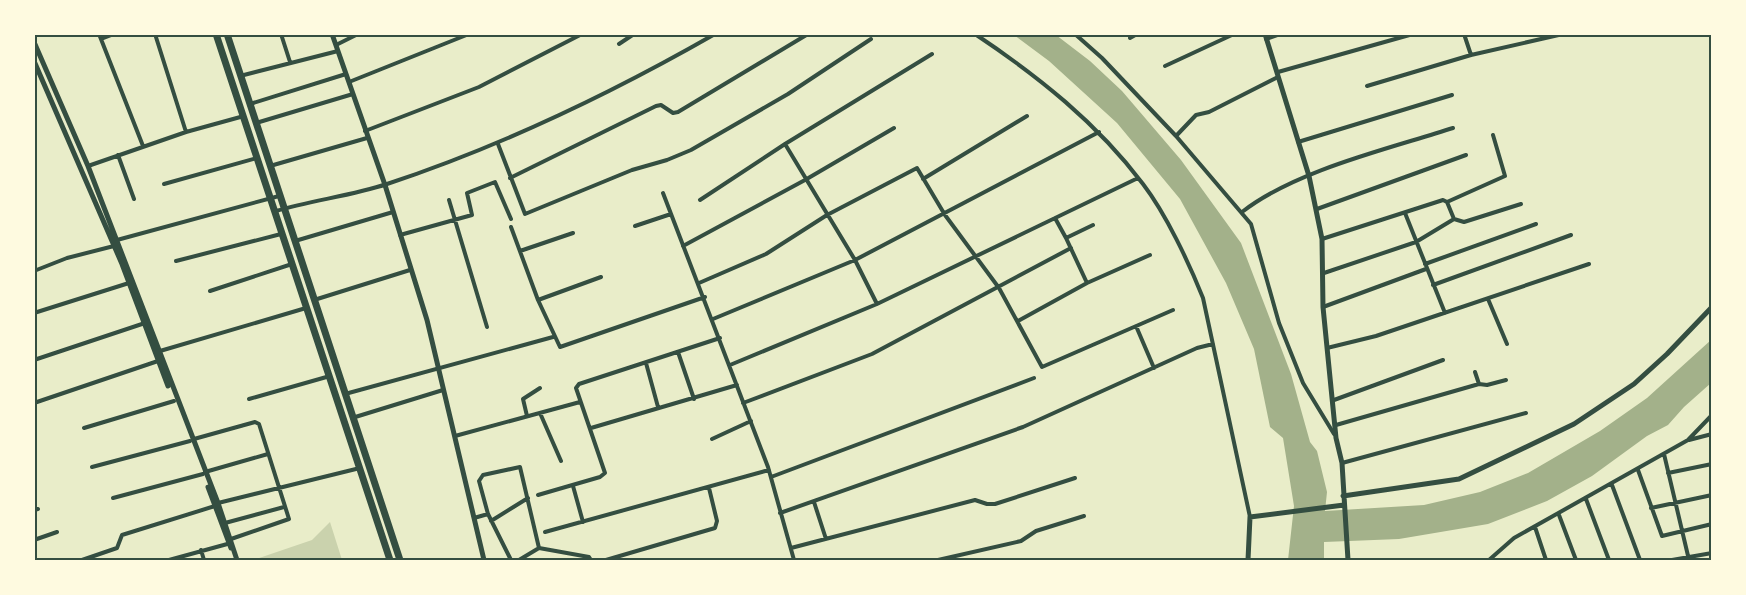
<svg xmlns="http://www.w3.org/2000/svg" width="1746" height="595" font-family="Barlow,sans-serif">
	<rect width="100%" height="100%" fill="#e9edc9"/>
	<path fill="#cad2ad" d="M330 522 342 560H253L312 540Z"/>
	<path fill="#a3b18a" d="M1014 35H1056L1090 61 1122 91 1181 160 1241 243 1291 374 1310 442 1317 451 1327 492 1325 511 1424 505 1480 492 1528 473 1600 431 1647 398 1711 340V383L1684 407 1668 425 1647 436 1592 476 1547 501 1488 524 1399 539 1324 542V560H1288L1294 506 1283 438 1270 427 1254 349 1226 283 1180 199 1117 123 1049 61Z"/>
	<g fill="none" stroke-linecap="round" stroke-linejoin="round">
		<path stroke="#344e41" stroke-width="4" d="M99 34 143 146
			M155 34 186 132
			M281 34 290 62
			M975 34C1038 76 1097 123 1143 184 1166 214 1189 263 1203 298L1250 517
			M1075 34 1102 58 1176 136 1251 224 1279 323 1303 383 1334 434
			M1464 34 1471 55
			M1130 38 1137 34
			M101 39 114 34
			M1266 39 1280 34
			M619 44 634 34
			M336 45 358 34
			M1165 66 1234 34
			M1278 72 1413 34
			M240 76 338 51
			M349 82 469 34
			M1367 86 1471 55 1563 34
			M250 104 346 74
			M256 123 353 94
			M365 131 479 87 582 34
			M1176 136 1196 115 1209 112 1278 77
			M1298 142 1452 95
			M498 144 525 214 632 170 667 160 691 150 788 94 871 39
			M785 144 855 260 877 304
			M118 155 134 199
			M88 166 186 132 244 116
			M270 166 367 138
			M510 178 656 106 661 105 673 113 678 112 808 34
			M923 179 1027 116
			M164 184 257 158
			M663 193 768 467 794 560
			M449 200 487 327
			M700 200 785 144 932 54
			M1447 202 1505 176 1493 135
			M1317 209 1466 155
			M276 211C312 200 351 196 387 184 502 146 610 94 715 34
			M1242 212C1296 170 1388 149 1453 128
			M1405 213 1445 313
			M1055 218 1066 238
			M1454 219 1464 222 1521 204
			M635 226 671 214
			M511 227 538 300 560 347 705 297
			M400 235 472 215 467 193 495 182 511 219
			M1322 239 1443 200 1447 202 1454 219
			M117 240 279 196
			M295 241 393 212
			M683 246 805 180 894 128
			M520 251 573 233
			M176 261 281 234
			M1425 264 1536 224
			M34 271 67 258 114 246
			M1324 273 1416 242 1454 219
			M699 283 766 254 827 215 917 168 945 215 999 288 1042 367 1173 310
			M1087 283 1066 238 1093 225
			M1433 285 1571 235
			M210 291 292 264
			M1488 299 1507 344
			M314 300 410 270
			M538 300 601 277
			M1323 307 1426 269
			M34 313 129 283
			M713 319 855 260 1099 132
			M1018 321 1087 283 1150 255
			M1136 326 1154 368
			M1327 348 1376 336 1589 264
			M160 351 306 308
			M678 352 694 399
			M34 360 145 323
			M646 363 658 407
			M730 365 877 304 1138 178
			M1475 372 1479 384
			M345 394 553 337
			M249 399 330 376
			M1334 400 1443 360
			M34 403 158 361
			M743 403 872 354 1071 248
			M540 413 561 461
			M527 416 523 399 540 388
			M352 418 443 390
			M1336 425 1479 384 1487 385 1506 380
			M84 428 174 401
			M591 428 737 385
			M455 436 580 402
			M194 439 255 422 259 424 289 519 231 539
			M712 439 751 421
			M1689 440 1712 434
			M1664 454 1689 560
			M1342 463 1526 413
			M92 467 190 441
			M1638 470 1662 536 1712 524
			M205 472 268 454
			M1668 473 1712 464
			M771 477 1034 378
			M1612 485 1640 560
			M573 486 583 522
			M538 495 600 477 605 473 576 388 579 384 720 338
			M113 498 203 474
			M1586 499 1609 560
			M814 502 826 539
			M218 503 360 468
			M1651 508 1712 495
			M34 510 38 509
			M780 513 1023 427 1197 348 1213 344
			M1559 515 1576 560
			M474 518 488 514
			M491 521 528 498
			M225 523 284 507
			M1535 527 1546 560
			M545 532 769 470
			M34 540 57 532
			M539 548 589 557 591 560
			M791 548 975 500 987 504H995L1075 478
			M201 550 204 560
			M82 560 117 548 122 535 215 506
			M169 560 231 543
			M511 560 488 514 479 481 483 475 520 467 539 548
			M519 560 539 548
			M606 560 715 528 717 521 709 488
			M938 560 1021 541 1036 531 1084 516
			M1489 560 1514 538 1688 440 1712 415
			M1672 560 1712 553"/>
		<path stroke="#344e41" stroke-width="5" d="M332 34 385 185 427 320 484 560
			M1265 34 1309 176 1322 239 1323 307 1336 438 1342 463 1348 560
			M34 42 88 166 218 503 237 560
			M34 61 122 264 168 386
			M208 487 231 548
			M1343 496 1459 479 1574 424 1634 384 1667 354 1712 307
			M1248 560 1250 517 1344 505"/>
		<path stroke="#344e41" stroke-width="7" d="M216 34 390 560
			M227 34 400 560"/>
	</g>
	<rect width="1746" height="595" fill="none" stroke="#fefae0" stroke-width="72"/>
	<rect x="36" y="36" width="1674" height="523" fill="none" stroke="#344e41" stroke-width="2"/>
</svg>
